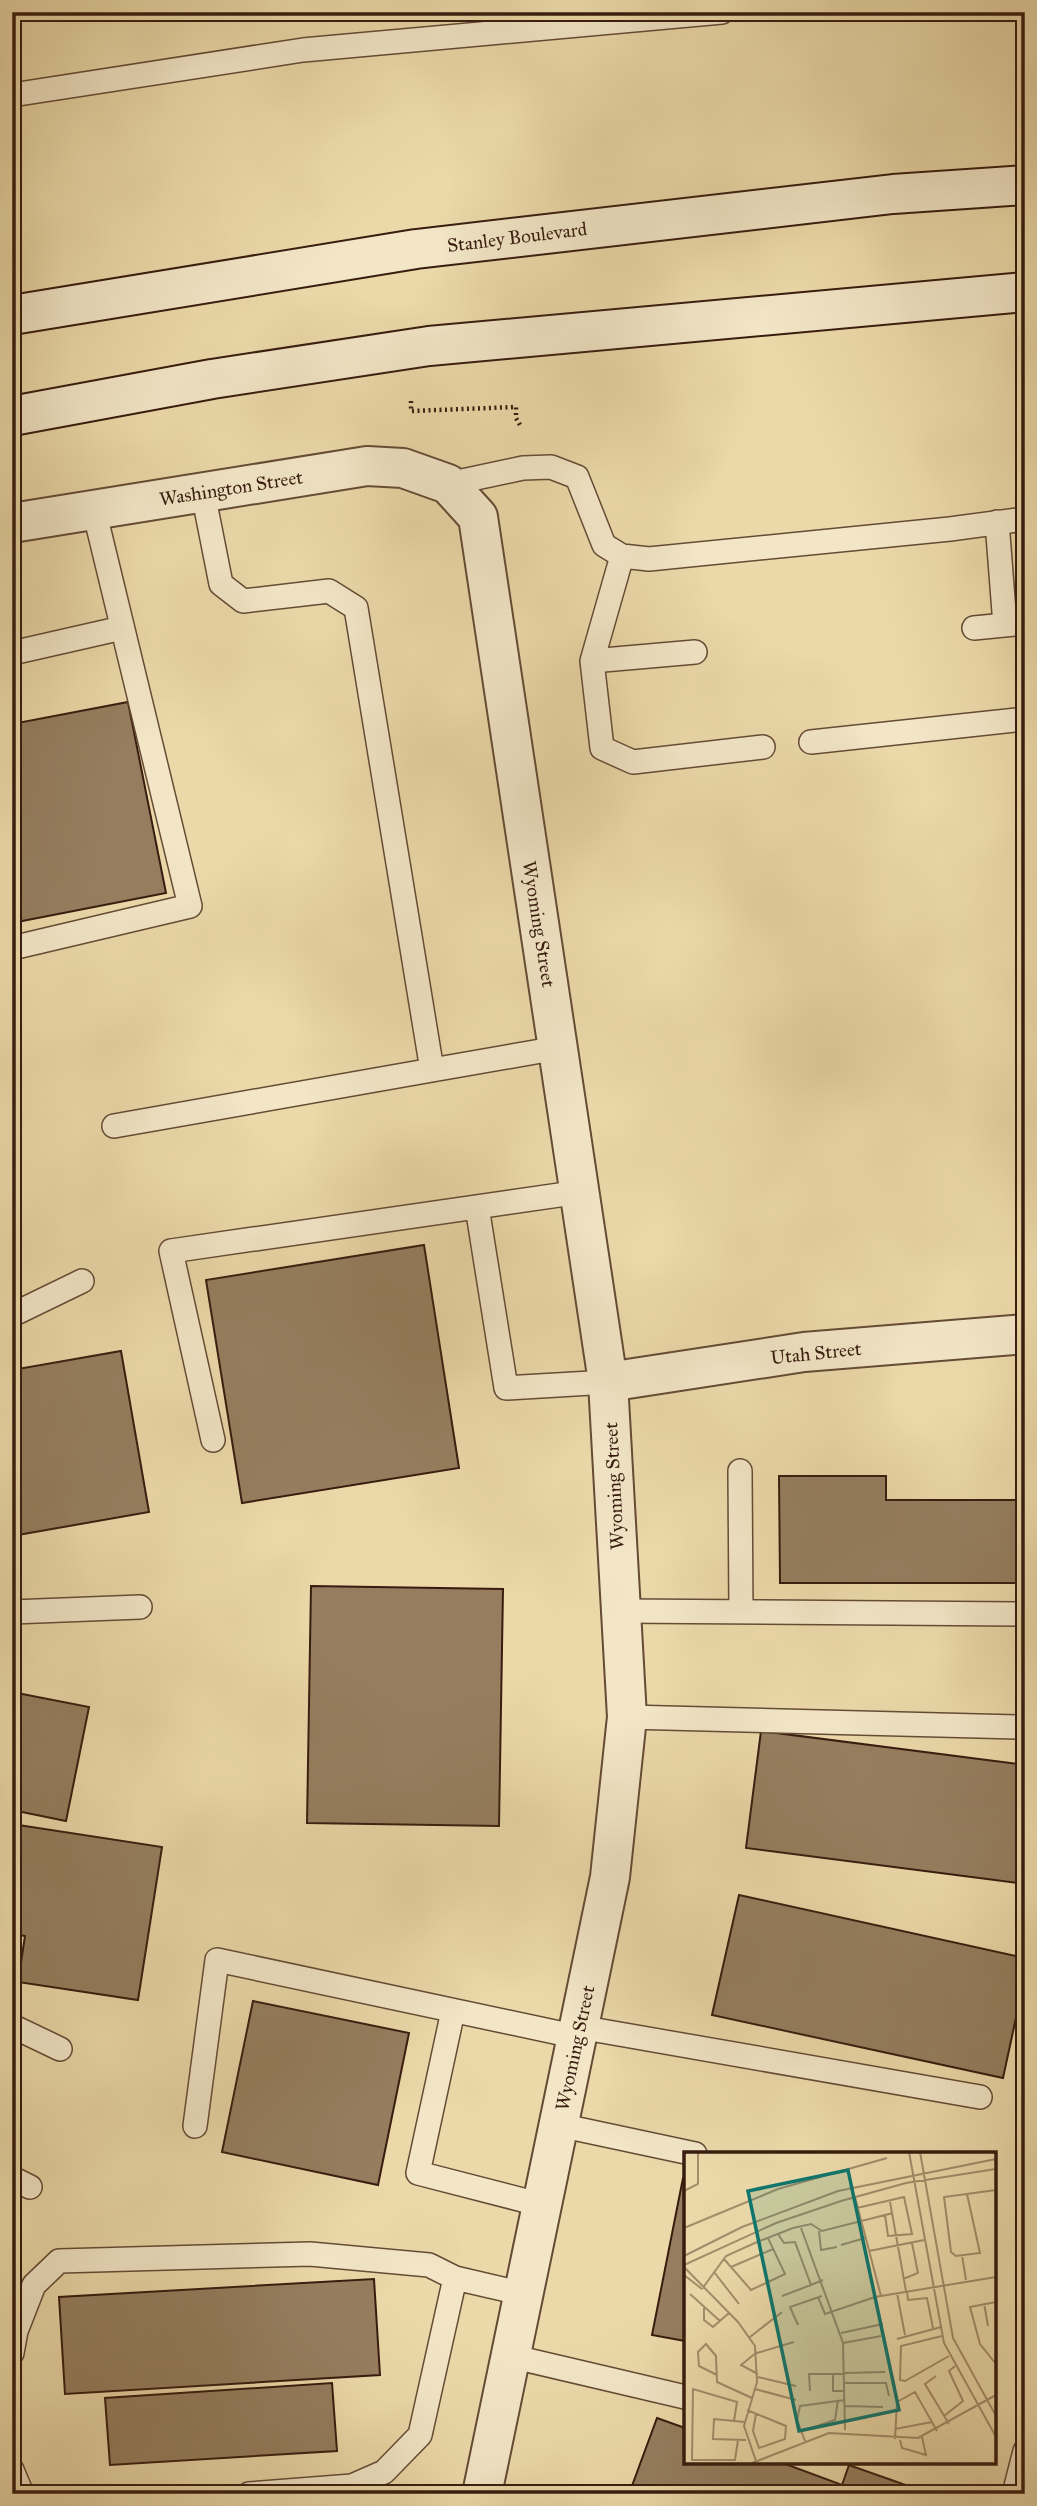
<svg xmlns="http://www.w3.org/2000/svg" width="1037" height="2506" font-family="'IM FELL Great Primer',serif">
	<rect width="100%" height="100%" fill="#ebd9a9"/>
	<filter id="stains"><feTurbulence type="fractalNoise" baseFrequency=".00286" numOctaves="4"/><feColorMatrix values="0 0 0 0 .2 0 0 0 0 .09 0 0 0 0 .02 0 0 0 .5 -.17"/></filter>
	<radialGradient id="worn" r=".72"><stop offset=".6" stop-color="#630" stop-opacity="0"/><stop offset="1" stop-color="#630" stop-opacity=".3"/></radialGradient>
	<path fill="#957e5f" stroke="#381c0f" stroke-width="2" d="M128 702 166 893 12 923V724Z
		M424 1245 459 1468 242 1503 206 1280Z
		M121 1351 149 1512 12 1536V1370Z
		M779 1476H886V1500H1025V1583H780Z
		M311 1586 503 1589 499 1826 307 1823Z
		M12 1692 89 1707 66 1821 12 1810Z
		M761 1731 1025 1765V1884L746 1848Z
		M12 1824 162 1847 138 2000 18 1982 25 1936 12 1934Z
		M739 1895 1025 1958V1976L1003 2078 712 2015Z
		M253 2001 409 2033 378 2185 222 2152Z
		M683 2178H685V2341L652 2335Z
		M374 2279 380 2375 65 2394 59 2297Z
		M332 2383 337 2451 110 2465 105 2398Z
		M657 2418 685 2428V2462H780L842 2485 849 2465 931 2494H629Z"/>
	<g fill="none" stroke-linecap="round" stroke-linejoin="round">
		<defs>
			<path id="service" d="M12 95 303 50 722 12
				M448 484 523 468 551 467 577 477 604 545 622 556 649 559 950 529 1025 519
				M203 493 221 584 243 601 329 591 356 608 432 1070 558 1048
				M997 522 1005 625
				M622 556 592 661 602 748 633 762 763 747
				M974 628 1025 623
				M12 653 122 628
				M592 661 695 652
				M811 742 1025 719
				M12 948 190 906 94 510
				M114 1126 432 1070
				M477 1207 506 1388 608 1382
				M12 1315 82 1281
				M213 1440 171 1251 580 1192
				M740 1471 741 1612
				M621 1611 1025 1614
				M12 1612 140 1607
				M627 1717 1020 1727
				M453 2011 418 2173 542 2205
				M12 2026 60 2049
				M579 2027 980 2097
				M559 2125 695 2154
				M195 2126 217 1960 578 2037
				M12 2178 30 2187
				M12 2353 16 2331 34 2285 59 2261 310 2254 429 2265 455 2278 524 2294
				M510 2356 685 2397
				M12 2470 22 2494
				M249 2494 352 2486 384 2472 420 2435 455 2278
				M1014 2494 1025 2451"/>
			<path id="minor" d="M12 523 367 466 403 468 448 484 478 517 608 1382 627 1717 610 1877 482 2494
				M608 1382 804 1352 1025 1334"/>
			<path id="secondary" d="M12 315 416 249 893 194 1025 185
				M12 416 212 379 429 346 1025 292"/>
		</defs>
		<use href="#service" stroke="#654b36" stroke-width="26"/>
		<use href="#minor" stroke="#654b36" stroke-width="42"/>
		<use href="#secondary" stroke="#381c0f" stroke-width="42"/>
		<path stroke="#381c0f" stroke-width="4.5" stroke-dasharray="2 3.5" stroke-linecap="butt" d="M411 401V411L516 407V418L520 425"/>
		<use href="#service" stroke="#f2e6c7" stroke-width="23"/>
		<use href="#minor" stroke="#f2e6c7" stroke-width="38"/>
		<use href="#secondary" stroke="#f2e6c7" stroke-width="38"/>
	</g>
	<g text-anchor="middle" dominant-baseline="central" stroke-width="5" stroke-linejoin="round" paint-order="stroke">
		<g font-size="19" fill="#381c0f" stroke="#f2e6c7">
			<text transform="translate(517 237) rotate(-7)">Stanley Boulevard</text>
			<text transform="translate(231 488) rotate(-9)">Washington Street</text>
			<text transform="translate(539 924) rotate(81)">Wyoming Street</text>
			<text transform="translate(816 1353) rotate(-6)">Utah Street</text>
			<text transform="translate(614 1486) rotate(-93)">Wyoming Street</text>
			<text transform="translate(575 2048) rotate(-78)">Wyoming Street</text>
		</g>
	</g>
	<g transform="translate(684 2152)">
		<rect width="312" height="312" fill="#ebd9a9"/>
		<path fill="none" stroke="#a38d6b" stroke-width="2" d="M225 0 260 191 312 285M236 0 269 186 312 264M0 39 14 32V0M283 42 296 101 272 104 267 100 260 45 312 38M171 45 197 144M206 50 222 139M173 56 220 45 228 82 204 84 201 63M0 76 94 37 203 6M117 76 159 191 161 278M135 79 137 98 153 95M94 82 100 91 111 90 127 133 139 128M157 93 181 86M185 99 240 88M278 103 282 128M0 104 58 75 154 39 312 7M40 107 67 138 101 122 84 86M0 113 92 71 157 49 222 31 312 17M0 115 54 170 71 194 73 230 60 274 72 309M47 115 89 97M30 120 55 152M0 123 18 137M219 127 234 121 228 91M18 137 42 104 73 90 109 76 127 72 138 79 209 61M223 139 224 148 243 146 249 176M213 141 221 183M6 142 36 169M98 144 127 133M134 145 141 162 191 145 312 125M312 150 286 155 296 192 312 212M300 151 304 174M20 154V168L29 175 45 161M114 173 106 155 138 144M157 181 199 172M258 184 217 194 216 228 221 229 265 204M66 185 98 160M213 187 257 175M159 191 197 184M73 200 57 213 74 222M73 201 110 190M161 221 201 220M149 222V239H161M33 223 15 214 14 200 22 192 32 204 33 230 68 246M252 224 241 232 265 272M74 225 112 234M161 231H202L205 244M71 237 112 248M126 239 125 222H161M161 254 199 255M63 258 102 274 101 287 75 296 69 279 72 262M260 264 279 249 265 219 271 214M50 269 53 250 9 237 8 308H51L54 288M61 270 30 267 29 287 62 288M211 277 248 270M118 279 151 268 154 248M211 287 213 250 231 240 253 279M216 288 218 296 242 303 238 285M121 289 113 268 116 254 161 248M68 311 145 281 234 286 312 243"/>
		<path fill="#0f766e" fill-opacity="0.15" stroke="#0f766e" stroke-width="3.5" d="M164 18 215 258 115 279 64 39Z"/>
		<rect width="312" height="312" fill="none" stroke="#381c0f" stroke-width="3.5"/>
	</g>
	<rect width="1037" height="2506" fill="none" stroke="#ebd9a9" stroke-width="42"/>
	<rect x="14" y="14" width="1009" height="2478" fill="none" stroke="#381c0f" stroke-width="3.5"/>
	<rect x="21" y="21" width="995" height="2464" fill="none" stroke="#381c0f" stroke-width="2"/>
	<rect width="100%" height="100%" filter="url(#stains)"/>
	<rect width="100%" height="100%" fill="url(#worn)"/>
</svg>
